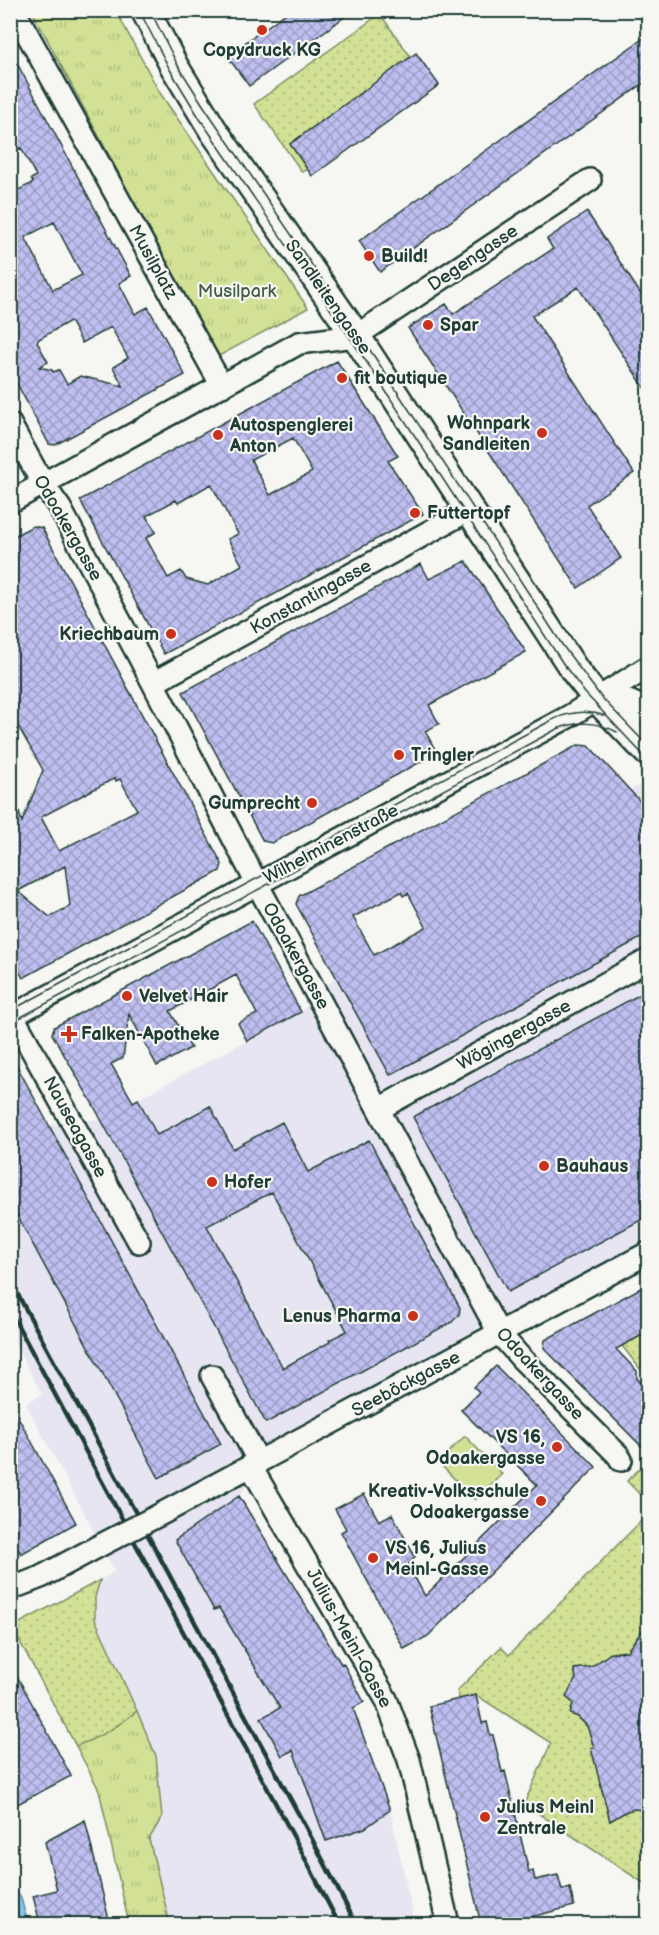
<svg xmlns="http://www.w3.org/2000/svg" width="659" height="1935" font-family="'Balsamiq Sans',sans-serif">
	<defs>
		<pattern id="grass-dots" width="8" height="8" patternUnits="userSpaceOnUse" patternTransform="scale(1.5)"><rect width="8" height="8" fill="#d2e195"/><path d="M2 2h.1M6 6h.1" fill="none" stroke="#b4c281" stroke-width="1.8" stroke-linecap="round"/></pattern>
		<pattern id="park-tufts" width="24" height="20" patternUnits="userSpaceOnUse" patternTransform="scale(1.5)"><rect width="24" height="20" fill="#d2e195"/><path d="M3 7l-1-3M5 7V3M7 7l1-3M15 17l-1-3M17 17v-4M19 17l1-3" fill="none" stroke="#b4c281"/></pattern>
		<pattern id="building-cross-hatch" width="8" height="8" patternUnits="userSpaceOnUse" patternTransform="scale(1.5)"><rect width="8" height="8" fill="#bfbef0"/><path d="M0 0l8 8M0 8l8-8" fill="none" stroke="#9b9cc3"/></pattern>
	</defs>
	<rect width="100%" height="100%" fill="#f6f6f2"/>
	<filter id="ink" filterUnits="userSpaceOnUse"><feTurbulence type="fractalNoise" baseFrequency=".0167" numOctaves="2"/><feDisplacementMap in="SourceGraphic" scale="12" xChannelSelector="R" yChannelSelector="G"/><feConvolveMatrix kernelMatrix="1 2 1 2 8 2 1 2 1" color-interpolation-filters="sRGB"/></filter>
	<g filter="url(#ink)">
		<path fill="#e6e5f1" d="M527 772 565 840 607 814 630 790 642 785 648 791V1242L499 1321 280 1441 239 1496 341 1664 343 1663 364 1702 351 1709 390 1810 415 1924H170L148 1839 162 1817 156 1756 96 1619 94 1602 100 1580 115 1571 26 1404 42 1394 11 1336 10 1145 49 1125 101 1119 301 1012 336 977 443 917 402 840Z"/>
		<path fill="url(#grass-dots)" stroke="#788f64" stroke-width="1.5" d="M380 14 411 57 290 144 307 169 302 172 254 104Z
			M648 1332V1354L640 1369 619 1342 636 1333 638 1337Z
			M642 1466 648 1472V1503L627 1481Z
			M648 1514V1886L524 1804 551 1743 476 1695 459 1699 457 1691 501 1647 509 1655Z
			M100 1580 95 1597V1619L137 1711C118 1727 99 1738 76 1746L12 1627Z"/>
		<path fill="url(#park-tufts)" stroke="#788f64" stroke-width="1.5" d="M32 11H116L160 93 308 308 217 357Z
			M137 1711 156 1756 162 1817 149 1839 170 1924H129L99 1790 76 1746C99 1738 118 1727 137 1711Z"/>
		<path fill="#d2e195" stroke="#788f64" stroke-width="1.5" d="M465 1436 502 1474 475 1500 438 1462Z"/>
		<path fill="#8ac3e9" stroke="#5f8da1" stroke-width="1.5" d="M15 1893H18C24 1899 22 1910 27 1917V1922L11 1924V1908L13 1906 12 1899Z"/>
		<path fill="url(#building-cross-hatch)" stroke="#1f3d34" stroke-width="1.5" fill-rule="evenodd" d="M290 10H354L249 86 227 56Z
			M648 35V80L380 272 359 241Z
			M10 50 131 276 119 283 135 314 148 307 185 375 55 445 49 444 15 380 10 383V194L33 183 31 179 36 176 21 148 10 153ZM54 222 82 275 53 290 25 237ZM70 321 82 343 111 327 128 358 113 367 123 386 80 376 67 384 59 370 53 372 52 370 39 367 48 362 37 342 39 339Z
			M416 53 439 85 312 176 290 144Z
			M587 212 648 305V393L578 287 532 316 634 473 587 505 621 558 578 588 408 328 446 304 453 314 553 249 547 239Z
			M337 361 398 456 388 461 423 514 164 654 80 500ZM293 438 312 472 270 495 251 460ZM211 484 238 534 228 539 242 565 208 585 186 579 181 571 168 578 146 538 156 532 146 516 176 500 178 503Z
			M33 526 42 528 222 864 220 871 23 978 10 955V800L15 799 22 822 43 770 10 712V538ZM115 778 116 781 120 779 137 810 59 851 41 817ZM65 866 70 906 50 917 18 891Z
			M466 561 526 652 429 705 439 724 425 731 437 753 272 843 263 841 183 692 421 564 429 579Z
			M578 745 589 746 648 810V934L390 1075 296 904 299 896ZM401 892 403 896 408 893 426 927 374 955 353 917Z
			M252 921 301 1012 247 1041 238 1023 257 1014 236 975 170 1011 191 1048 157 1066 129 1014 123 1058 111 1064 133 1102 138 1099 157 1135 210 1106 233 1149 282 1122 308 1172 369 1140 460 1308 459 1315 452 1322 266 1423 91 1101 52 1034 54 1027ZM272 1192 347 1331 329 1340 330 1342 283 1368 207 1226Z
			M648 990V1216L508 1292 413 1117Z
			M10 1053 221 1444 159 1478 10 1202V1144L17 1140 10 1129Z
			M648 1284V1332L616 1349 637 1371V1378L648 1391V1453L544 1348 545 1340Z
			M496 1366 596 1467 428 1636 404 1649 341 1532 346 1529 335 1509 364 1494 379 1521 392 1514 415 1557 408 1565 425 1596 537 1485 461 1410 479 1392 474 1387Z
			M10 1402 76 1523 21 1554 10 1535Z
			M239 1496 341 1664 343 1663 364 1702 353 1708 390 1810 365 1828 326 1841 293 1750 282 1756 261 1718 280 1708 219 1608 214 1610 175 1540Z
			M648 1623V1791L647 1799 648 1811 635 1809 627 1811 610 1821 591 1748 594 1747 587 1726 578 1717 570 1714 573 1703 566 1697 576 1678 574 1669 591 1667 611 1653 627 1651Z
			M10 1663 71 1776 10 1808Z
			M476 1695 482 1723 487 1722 490 1735H493L502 1772 505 1771 529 1872 533 1871 535 1880 558 1875 562 1890 570 1888 574 1906 527 1918 529 1924H481L429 1706Z
			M85 1820 110 1924H72L70 1916 40 1923 33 1896 57 1890 45 1842Z"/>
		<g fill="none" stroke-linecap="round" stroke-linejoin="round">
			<defs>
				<path id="minor" d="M14 10 222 386
					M10 424 43 484 60 508 153 683 255 880 499 1333 521 1358 618 1455 621 1460
					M10 502 299 343 356 336 590 180
					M153 683 469 510
					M10 1011 139 1242
					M10 1017 568 717 648 667
					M379 1109 648 960
					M212 1376 259 1462
					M251 1467 386 1699 409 1760 448 1924
					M163 1513 648 1253
					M10 1589 41 1577 99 1546"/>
				<path id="major" d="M145 10 174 66 213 130 356 336 575 671 597 699 648 752
					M597 699 628 704 648 713"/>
			</defs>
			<use href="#minor" stroke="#1f3d34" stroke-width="26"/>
			<use href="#major" stroke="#1f3d34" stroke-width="32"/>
			<use href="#minor" stroke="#f6f6f2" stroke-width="21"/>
			<use href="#major" stroke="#f6f6f2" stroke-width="27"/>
			<path stroke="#1f3d34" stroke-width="1.5" d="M139 10 169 68 200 119 368 364 564 665 585 693 648 760
				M150 10 177 64 203 105 376 359 563 646 601 697 648 746
				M10 1011 554 719C570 712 588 710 606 716
				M10 1023 557 729C578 721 596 721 617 732"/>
			<path stroke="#1f3d34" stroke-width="4.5" d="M10 1280 311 1837 356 1924
				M10 1311 298 1845 339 1924"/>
			<defs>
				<path id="minor-bridge" d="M99 1546 163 1513"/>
			</defs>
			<use href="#minor-bridge" stroke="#1f3d34" stroke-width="26" stroke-linecap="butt"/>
			<use href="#minor-bridge" stroke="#f6f6f2" stroke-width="21"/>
		</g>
	</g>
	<g fill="#c8321e" stroke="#f6f6f2" stroke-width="2">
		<circle cx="262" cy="30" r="6"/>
		<circle cx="369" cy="256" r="6"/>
		<circle cx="428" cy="325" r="6"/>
		<circle cx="342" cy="378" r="6"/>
		<circle cx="542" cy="433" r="6"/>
		<circle cx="218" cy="435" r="6"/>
		<circle cx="415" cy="513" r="6"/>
		<circle cx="171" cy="634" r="6"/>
		<circle cx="399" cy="755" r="6"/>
		<circle cx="312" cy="803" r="6"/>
		<circle cx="127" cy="996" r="6"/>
		<path d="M66 1025h6v6h6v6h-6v6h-6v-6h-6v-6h6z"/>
		<circle cx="544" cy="1166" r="6"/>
		<circle cx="212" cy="1182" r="6"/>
		<circle cx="413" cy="1316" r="6"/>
		<circle cx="557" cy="1447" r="6"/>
		<circle cx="541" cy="1501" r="6"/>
		<circle cx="373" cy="1558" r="6"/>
		<circle cx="485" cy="1817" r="6"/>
	</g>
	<g text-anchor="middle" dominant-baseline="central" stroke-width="4.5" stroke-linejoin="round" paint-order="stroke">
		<g font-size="18" font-weight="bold" fill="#1f3d34" stroke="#f6f6f2" text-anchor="start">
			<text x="262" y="50" text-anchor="middle">Copydruck KG</text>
			<text x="381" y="256">Build!</text>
			<text x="440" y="325">Spar</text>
			<text x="354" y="378">fit boutique</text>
			<text x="530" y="423" text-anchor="end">Wohnpark<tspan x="530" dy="21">Sandleiten</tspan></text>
			<text x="230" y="425">Autospenglerei<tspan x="230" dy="21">Anton</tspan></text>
			<text x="427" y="513">Futtertopf</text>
			<text x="159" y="634" text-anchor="end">Kriechbaum</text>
			<text x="411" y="755">Tringler</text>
			<text x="300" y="803" text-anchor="end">Gumprecht</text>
			<text x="139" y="996">Velvet Hair</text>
			<text x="81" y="1034">Falken-Apotheke</text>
			<text x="556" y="1166">Bauhaus</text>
			<text x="224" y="1182">Hofer</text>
			<text x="401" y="1316" text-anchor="end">Lenus Pharma</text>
			<text x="545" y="1437" text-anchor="end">VS 16,<tspan x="545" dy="21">Odoakergasse</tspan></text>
			<text x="529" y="1491" text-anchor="end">Kreativ-Volksschule<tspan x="529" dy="21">Odoakergasse</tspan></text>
			<text x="385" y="1548">VS 16, Julius<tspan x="385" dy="21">Meinl-Gasse</tspan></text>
			<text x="497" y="1807">Julius Meinl<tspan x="497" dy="21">Zentrale</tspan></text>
		</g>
		<g font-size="18" fill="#1f3d34" stroke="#f6f6f2">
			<text transform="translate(473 258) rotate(-34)">Degengasse</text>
			<text transform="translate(153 262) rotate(61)">Musilplatz</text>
			<text transform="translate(328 297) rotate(55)">Sandleitengasse</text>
			<text transform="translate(68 528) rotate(60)">Odoakergasse</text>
			<text transform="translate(311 597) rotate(-29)">Konstantingasse</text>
			<text transform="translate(331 844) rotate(-28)">Wilhelminenstraße</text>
			<text transform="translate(296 956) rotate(61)">Odoakergasse</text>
			<text transform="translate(514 1035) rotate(-29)">Wögingergasse</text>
			<text transform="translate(75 1127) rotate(61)">Nauseagasse</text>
			<text transform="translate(540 1374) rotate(47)">Odoakergasse</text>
			<text transform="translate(406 1384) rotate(-28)">Seeböckgasse</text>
			<text transform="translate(349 1638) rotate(61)">Julius-Meinl-Gasse</text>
		</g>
		<g font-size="18" fill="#435e47" stroke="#f6f6f2">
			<text x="237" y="291">Musilpark</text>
		</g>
	</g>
	<rect width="659" height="1935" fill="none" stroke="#f6f6f2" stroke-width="36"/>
	<rect x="18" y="18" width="623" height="1899" fill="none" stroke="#1f3d34" stroke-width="2" filter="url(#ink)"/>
</svg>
